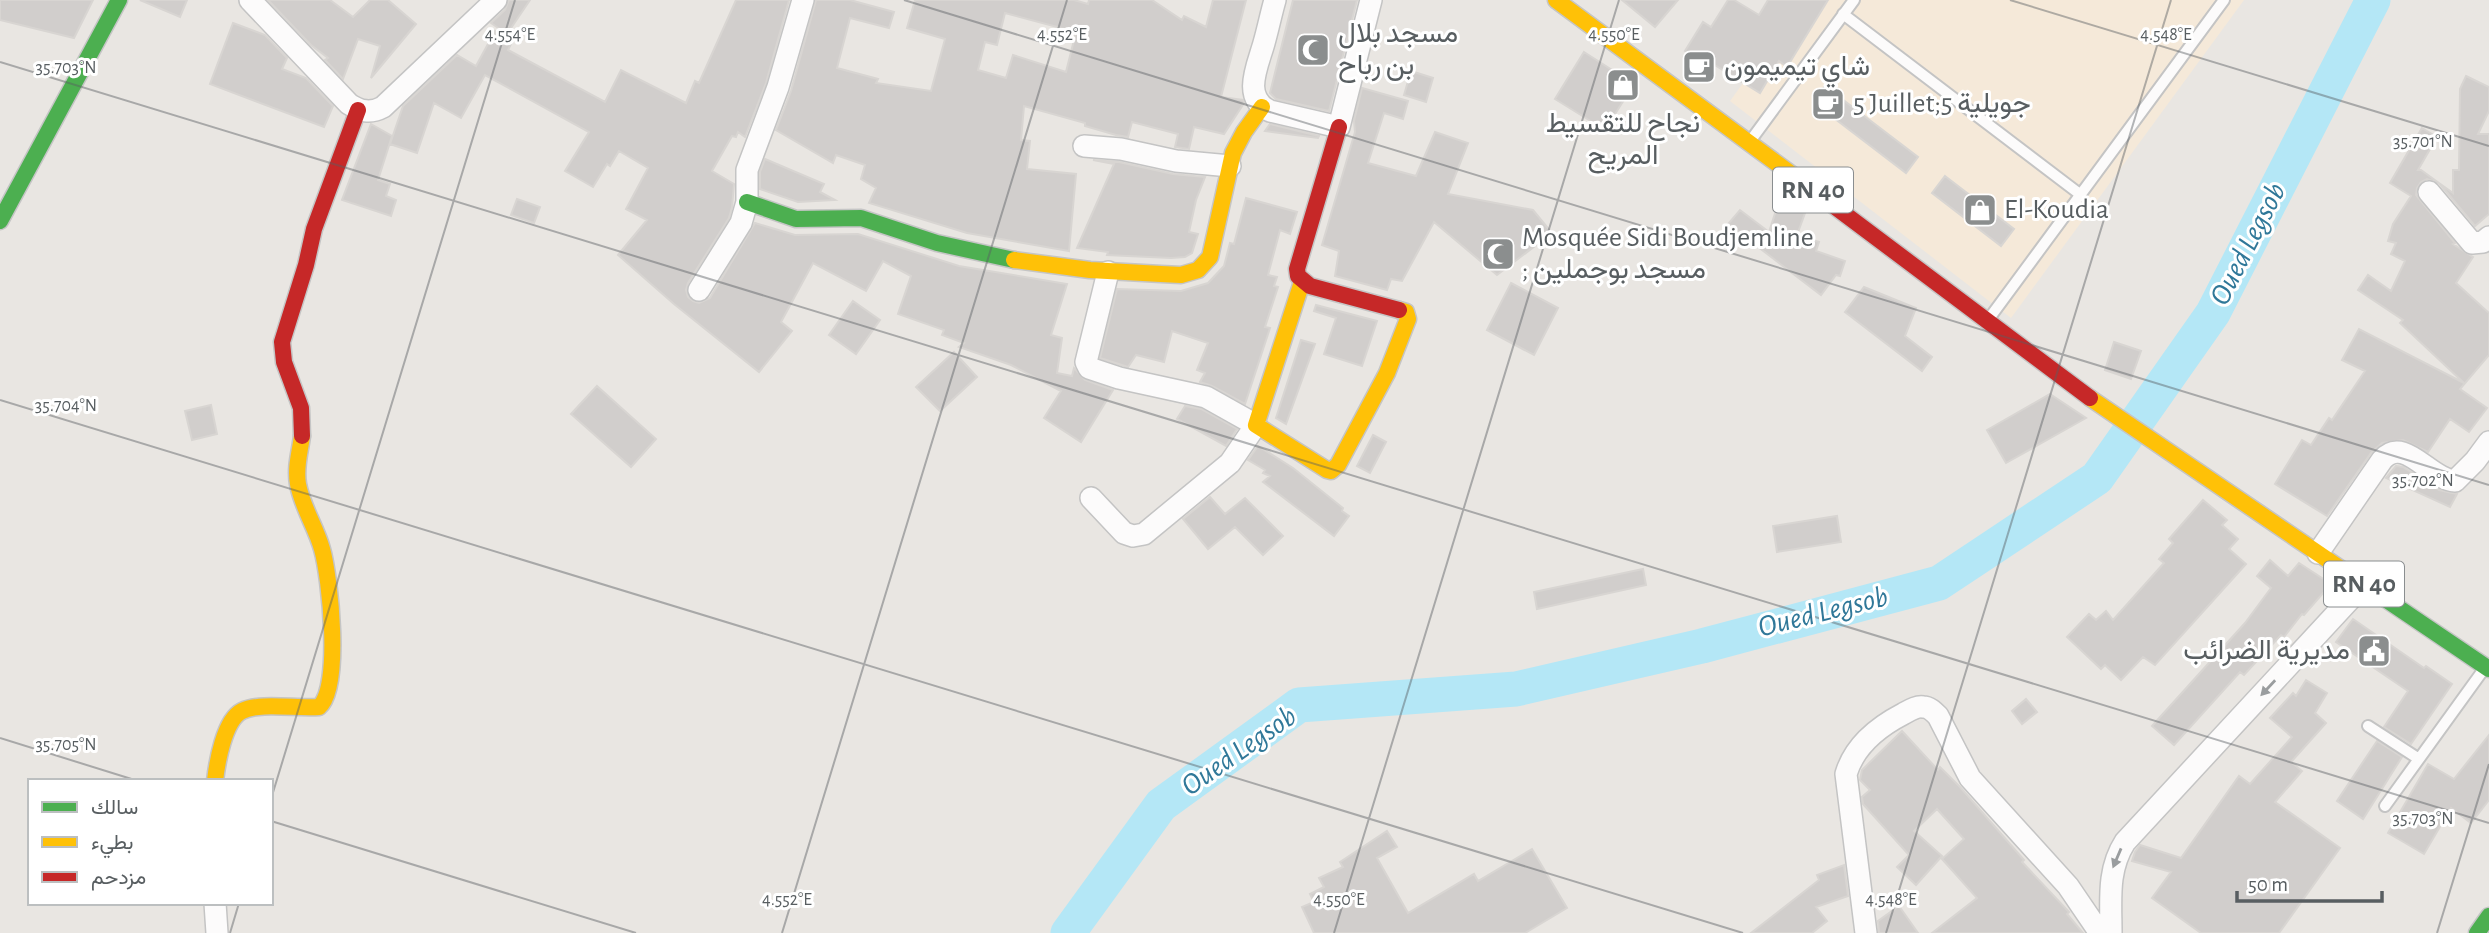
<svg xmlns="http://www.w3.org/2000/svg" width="2489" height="933" font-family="'Alegreya Sans',Vazirmatn,sans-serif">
	<rect width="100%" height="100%" fill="#e9e6e2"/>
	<path fill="#f5e9d9" d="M1803 0H2244L2011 318 1730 101Z"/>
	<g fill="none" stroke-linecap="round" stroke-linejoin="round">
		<path stroke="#b4e7f6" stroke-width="35" d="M1068 933 1161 805 1299 705 1516 689 1702 646 1939 583 2097 478 2213 313 2373 0"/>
	</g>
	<path fill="#d1cecc" stroke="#d8d5d2" stroke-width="2" fill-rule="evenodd" d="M0 0H93L74 38 0 20Z
		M140 0H187L180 17Z
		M268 0H330L353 17 370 0H388L416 24 371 78 380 46 358 39 343 79 325 60 328 58 311 45Z
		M509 0H530L507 34 491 23 505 10Z
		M736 0H789L766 83 745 137 738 132 736 137 732 136 712 171 734 184 732 207 729 218 688 283 686 290 688 297 693 301 699 303 710 298 755 223 795 235 858 234 959 266 1067 284 1051 335 1062 338 1057 373 1072 376 1074 368 1085 380 1113 390 1081 442 1044 418 1061 391 1011 365 959 347 964 343 942 335 944 330 898 314 911 276 883 261 866 291 813 263 781 322 792 331 759 372 674 304 618 255 647 220 626 209 648 168 619 151 610 166 607 164 593 187 565 171 589 132 485 75 461 118 434 103 417 153 390 144 403 106 457 55 476 66 495 31 513 40 508 50 605 102 621 70 686 103 695 81 699 83Z
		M816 0H850L894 12 889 28 850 18 837 68 878 79 876 83 931 91 945 39 907 28 915 0H1074L1088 4 1089 0H1152L1182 20 1184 16 1206 27 1213 0H1246L1221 97 1243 100 1244 103 1224 134 1194 127 1189 149 1175 147 1178 134 1132 122 1128 137 1116 135 1085 126V123L1024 106 1021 140 1030 141 1027 169 1076 174 1069 251 967 233 869 203 876 188 861 179 865 165 836 155 833 163 776 130 791 91ZM1005 13 1076 32 1066 72 1013 55 1006 78 978 70 985 42 997 45Z
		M1293 0H1357L1329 111 1276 99 1270 93Z
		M1622 0H1678L1655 27Z
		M1728 0H1734L1759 15 1768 0H1828L1787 67 1779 61 1760 93 1705 59 1703 62 1685 51 1703 22 1711 27Z
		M233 23 265 35 287 58 282 69 306 78 333 106 324 127 210 84Z
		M1584 52 1634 84 1605 130 1555 99Z
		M1411 71 1433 78 1426 102 1404 95Z
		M2466 76 2489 87V111L2478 134H2489V214L2475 226 2439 183 2453 193V170H2459L2460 89Z
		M1825 86 1918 157 1906 173 1813 102Z
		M1362 88 1408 101 1403 119 1384 113 1368 163 1416 176 1435 132 1468 143 1448 194 1533 210 1552 233 1497 275 1434 222 1402 281 1391 279 1387 290 1335 276 1339 251 1322 245 1355 132 1354 121Z
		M371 124 392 136 378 180 390 184 386 196 396 200 391 216 342 200Z
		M1270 124 1319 136 1318 138 1265 131Z
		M2422 128 2437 137 2418 170H2421L2439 183 2427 179 2421 182 2417 188 2416 195 2455 243 2453 244 2473 257 2456 283 2489 313V355L2460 389 2487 408 2469 432 2450 419 2428 452 2403 440 2382 443 2371 453 2327 516 2275 484 2302 440 2311 445 2329 418 2332 420 2365 371 2342 360 2359 329 2464 383 2400 323 2403 320 2358 290 2368 275 2391 291 2405 261 2391 254 2396 243 2388 241 2393 224 2411 196 2390 183Z
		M765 159 824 184 820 192 835 200 798 202 760 189V172Z
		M1093 160 1119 162 1173 174 1205 177 1196 200 1189 232 1198 234 1192 253 1185 257 1171 258 1107 255 1108 252 1077 248 1114 164Z
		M1945 176 2014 229 2001 246 1932 193Z
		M1246 198 1297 212 1290 234 1280 230 1268 275 1277 277 1274 286 1278 287 1265 327 1270 328 1245 404 1212 386 1200 382 1205 373 1197 370 1208 343 1172 331 1164 362 1136 355 1128 367 1100 358 1117 289 1181 291 1208 283 1224 266 1230 243 1234 244Z
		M517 199 540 207 534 223 511 215Z
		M1778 204 1805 213 1797 235 1819 242 1816 251 1845 261 1840 276 1836 275 1821 295 1728 224 1740 210 1769 232Z
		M1511 283 1558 308 1534 355 1487 330Z
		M1864 287 1916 308 1905 336 1932 357 1922 371 1845 312Z
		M853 301 880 320 856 354 829 335Z
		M1316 305 1377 321 1362 366 1324 354 1336 318 1314 311Z
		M1301 340 1315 344 1286 424 1276 418Z
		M2114 342 2141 351 2131 379 2105 370Z
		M954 352 977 377 940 411 916 387Z
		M597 386 656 439 631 467 571 414Z
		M2050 394 2086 418 2006 463 1987 430Z
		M211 405 217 434 192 440 185 411Z
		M1185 406 1201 409 1237 429 1226 446 1177 419Z
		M1373 435 1386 442 1370 473 1357 466Z
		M1258 446 1293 468 1343 508 1342 511 1349 516 1334 536 1263 482 1270 476 1263 473 1265 470 1248 460Z
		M2396 466 2403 467 2439 490 2457 494 2450 507 2386 478Z
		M1210 497 1225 514 1245 498 1283 536 1263 555 1235 527 1208 549 1183 519Z
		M2203 500 2227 520 2222 525 2238 539 2229 549 2246 564 2155 665 2143 657 2121 680 2105 665 2101 669 2067 637 2089 614 2096 620 2106 611 2113 620 2164 563 2159 559 2173 543 2169 539Z
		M1837 516 1841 542 1777 552 1773 526Z
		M2270 560 2288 576 2299 563 2331 584 2304 615 2302 614 2284 637 2281 635 2244 675 2240 672 2174 745 2152 726 2245 623 2271 588 2257 576Z
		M1643 569 1646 585 1537 609 1534 592Z
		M2353 619 2424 668 2426 666 2452 684 2411 744 2384 727 2408 691 2336 642Z
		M2306 680 2327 693 2315 713 2326 723 2291 762 2302 771 2275 802 2340 848 2279 933H2201L2152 898 2171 872 2132 861 2135 852 2140 845 2181 858 2239 776 2250 784 2292 737 2270 718 2293 693 2296 696Z
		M2026 699 2037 712 2022 724 2012 711Z
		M1902 731 1938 770 1940 767 1960 787 2024 860 2022 862 2069 912 2067 914 2083 933H1932L1977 898 1942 859 1964 839 1937 809 1914 831 1942 856 1916 885 1897 867 1909 855 1863 804 1862 797 1870 790 1860 780 1862 770Z
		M2489 735V800L2471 823 2451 808 2424 854 2388 833 2428 764 2454 779Z
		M2377 741 2402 757 2363 819 2337 801Z
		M1387 831 1397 847 1377 858 1408 913 1474 874 1478 881 1532 849 1567 908 1525 933H1314L1302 907 1314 902 1310 894 1324 887 1319 878 1343 867 1340 862Z
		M1844 865 1848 896 1816 907 1827 921 1812 933H1751L1819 880 1817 875Z
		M1899 906 1918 933H1879L1878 921Z"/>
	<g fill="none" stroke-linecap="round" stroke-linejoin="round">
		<defs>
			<path id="lane" d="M1843 14 2081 195
				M1751 140 1854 0
				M1988 320 2224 0
				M2368 726 2419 759
				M2385 806 2484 669"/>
			<path id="street" d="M250 0 349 104C360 111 370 114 383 107L496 0
				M1275 0C1271 14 1268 29 1264 43 1258 65 1241 98 1270 111L1339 127 1371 0
				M1084 146 1121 149 1176 161 1230 166
				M2429 192 2472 243 2483 242 2489 237
				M699 290 741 223 747 202V170L778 87 803 0
				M1091 498 1124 533 1133 536 1144 534 1230 463 1256 425 1206 397 1119 378 1089 368 1086 362 1108 272
				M2318 553 2382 460C2404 434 2430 480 2455 481L2475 461 2489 442
				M215 903 217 933
				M1866 933 1846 774C1854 747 1878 727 1903 714 1909 711 1916 706 1923 707 1929 707 1933 711 1938 716L1970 778 2068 886 2100 933
				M2111 933C2111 900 2107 870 2125 842L2364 584"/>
			<path id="fast" d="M747 202 796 219 861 218 937 243 1014 260
				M0 221 119 0
				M2372 590 2489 669
				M2477 933 2489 916"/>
			<path id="slow" d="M1556 0 1798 179
				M1014 260 1090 270 1161 274 1181 275 1198 270 1210 257 1233 153 1244 132 1262 107
				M1302 282 1256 425 1327 470 1331 471 1338 465 1387 373 1408 319 1406 312 1399 310
				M2090 398 2372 590
				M215 781C217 763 224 720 242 711 260 702 298 709 319 707 342 688 330 577 322 549 316 527 302 507 298 484 295 467 300 452 302 436"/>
			<path id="jam" d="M1339 127 1297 269 1298 276 1310 286 1399 310
				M1798 179 2090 398
				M302 436 301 408 284 362 282 342 306 265 314 229 358 110"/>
		</defs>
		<use href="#lane" stroke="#c4c4c4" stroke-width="14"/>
		<use href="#street" stroke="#c4c4c4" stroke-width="24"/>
		<use href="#fast" stroke="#c5c5c5" stroke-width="19"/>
		<use href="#slow" stroke="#c5c5c5" stroke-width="19"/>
		<use href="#jam" stroke="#c5c5c5" stroke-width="19"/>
		<use href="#lane" stroke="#fcfbfb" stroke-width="10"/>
		<use href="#street" stroke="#fcfbfb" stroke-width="21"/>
		<use href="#fast" stroke="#4caf50" stroke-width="16"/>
		<use href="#slow" stroke="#ffc107" stroke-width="16"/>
		<use href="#jam" stroke="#c62828" stroke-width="16"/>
	</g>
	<defs><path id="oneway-solid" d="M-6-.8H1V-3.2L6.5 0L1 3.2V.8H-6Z" transform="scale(1.75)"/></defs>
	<g fill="#9a9d9f">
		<use href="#oneway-solid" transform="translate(2268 688) rotate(133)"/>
		<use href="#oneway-solid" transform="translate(2117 858) rotate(113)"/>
	</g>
	<path fill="none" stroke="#585e61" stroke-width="2" stroke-opacity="0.45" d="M904 0 2489 485M2010 0 2489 146M0 62 2489 823M0 400 1743 933M0 738 138 781M271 799 515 0M271 821 636 933M230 933 239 903M782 933 1067 0M1334 933 1619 0M1886 933 2171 0M2437 933 2489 764"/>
	<defs>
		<symbol id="mosque-square" viewBox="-11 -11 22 22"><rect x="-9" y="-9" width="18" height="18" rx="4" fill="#8b8e8e" stroke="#fff"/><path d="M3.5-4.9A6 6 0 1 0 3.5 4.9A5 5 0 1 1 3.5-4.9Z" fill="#fff"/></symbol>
		<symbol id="cafe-square" viewBox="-11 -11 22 22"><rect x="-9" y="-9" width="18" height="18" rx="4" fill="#8b8e8e" stroke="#fff"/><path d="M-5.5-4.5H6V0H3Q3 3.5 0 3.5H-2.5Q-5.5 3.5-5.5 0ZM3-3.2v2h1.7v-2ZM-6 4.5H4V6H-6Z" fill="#fff"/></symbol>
		<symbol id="shop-square" viewBox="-11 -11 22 22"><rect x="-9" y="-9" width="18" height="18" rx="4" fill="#8b8e8e" stroke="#fff"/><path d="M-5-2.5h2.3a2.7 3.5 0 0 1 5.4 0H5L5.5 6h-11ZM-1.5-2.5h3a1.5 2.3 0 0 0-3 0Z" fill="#fff"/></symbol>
		<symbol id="civic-square" viewBox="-11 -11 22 22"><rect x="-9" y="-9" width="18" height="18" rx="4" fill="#8b8e8e" stroke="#fff"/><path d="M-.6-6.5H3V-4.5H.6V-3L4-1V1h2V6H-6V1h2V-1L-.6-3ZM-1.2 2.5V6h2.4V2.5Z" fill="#fff"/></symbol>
	</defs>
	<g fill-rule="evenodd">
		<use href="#mosque-square" x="1294" y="31" width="38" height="38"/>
		<use href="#cafe-square" x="1680" y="48" width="38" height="38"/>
		<use href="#shop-square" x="1604" y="66" width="38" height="38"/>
		<use href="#cafe-square" x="1809" y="85" width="38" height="38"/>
		<use href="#shop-square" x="1961" y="191" width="38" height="38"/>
		<use href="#mosque-square" x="1479" y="235" width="38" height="38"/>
		<use href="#civic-square" x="2355" y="632" width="38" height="38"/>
	</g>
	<g text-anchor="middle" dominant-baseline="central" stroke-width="6" stroke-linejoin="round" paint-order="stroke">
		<g fill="#fff" stroke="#8a8e90" stroke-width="2">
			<rect x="1773" y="167.5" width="80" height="45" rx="5"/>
			<rect x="2324" y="561.5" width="80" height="45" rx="5"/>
		</g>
		<g font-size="26" font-weight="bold" fill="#585e61">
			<text x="1813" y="190">RN 40</text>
			<text x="2364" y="584">RN 40</text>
		</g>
		<g font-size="28" fill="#585e61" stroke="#fff" text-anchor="start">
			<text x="1338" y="34">مسجد بلال<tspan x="1338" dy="32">بن رباح</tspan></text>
			<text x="1724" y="67">شاي تيميمون</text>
			<text x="1853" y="104">5 Juillet;5 جويلية</text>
			<text x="1623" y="124" text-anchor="middle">نجاح للتقسيط<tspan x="1623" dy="32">المريح</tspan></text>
			<text x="2004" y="210">El-Koudia</text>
			<text x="1522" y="238">Mosquée Sidi Boudjemline<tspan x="1522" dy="32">; مسجد بوجملين</tspan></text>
			<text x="2350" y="651" text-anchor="end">مديرية الضرائب</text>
		</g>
		<g font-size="30" font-style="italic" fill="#307899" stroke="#fff">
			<text transform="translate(2248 244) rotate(-63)">Oued Legsob</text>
			<text transform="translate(1823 612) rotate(-14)">Oued Legsob</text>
			<text transform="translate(1239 751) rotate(-35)">Oued Legsob</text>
		</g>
	</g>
	<g font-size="18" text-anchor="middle" fill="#585e61" stroke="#fff" stroke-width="6" stroke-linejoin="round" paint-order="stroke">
		<text x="510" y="40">4.554°E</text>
		<text x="1062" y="40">4.552°E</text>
		<text x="1614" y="40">4.550°E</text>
		<text x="2166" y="40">4.548°E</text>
		<text x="66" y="73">35.703°N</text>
		<text x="2423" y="147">35.701°N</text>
		<text x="66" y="411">35.704°N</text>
		<text x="2423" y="486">35.702°N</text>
		<text x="66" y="750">35.705°N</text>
		<text x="2423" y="824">35.703°N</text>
		<text x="787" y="905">4.552°E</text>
		<text x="1339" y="905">4.550°E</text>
		<text x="1891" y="905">4.548°E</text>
	</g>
	<rect x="28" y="779" width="245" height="126" fill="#ffffff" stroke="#bcbfc0" stroke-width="2"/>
	<rect x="42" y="802" width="35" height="10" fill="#4caf50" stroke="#bcbfc0" stroke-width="2"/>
	<text x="91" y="814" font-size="21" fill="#585e61">سالك</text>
	<rect x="42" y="837" width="35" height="10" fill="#ffc107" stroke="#bcbfc0" stroke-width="2"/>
	<text x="91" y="849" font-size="21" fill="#585e61">بطيء</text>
	<rect x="42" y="872" width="35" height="10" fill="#c62828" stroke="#bcbfc0" stroke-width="2"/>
	<text x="91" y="884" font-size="21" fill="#585e61">مزدحم</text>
	<path d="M2237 891v10h145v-10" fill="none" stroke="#585e61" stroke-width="3.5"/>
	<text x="2248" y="891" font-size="21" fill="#585e61" stroke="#ffffff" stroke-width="5" paint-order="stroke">50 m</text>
</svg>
